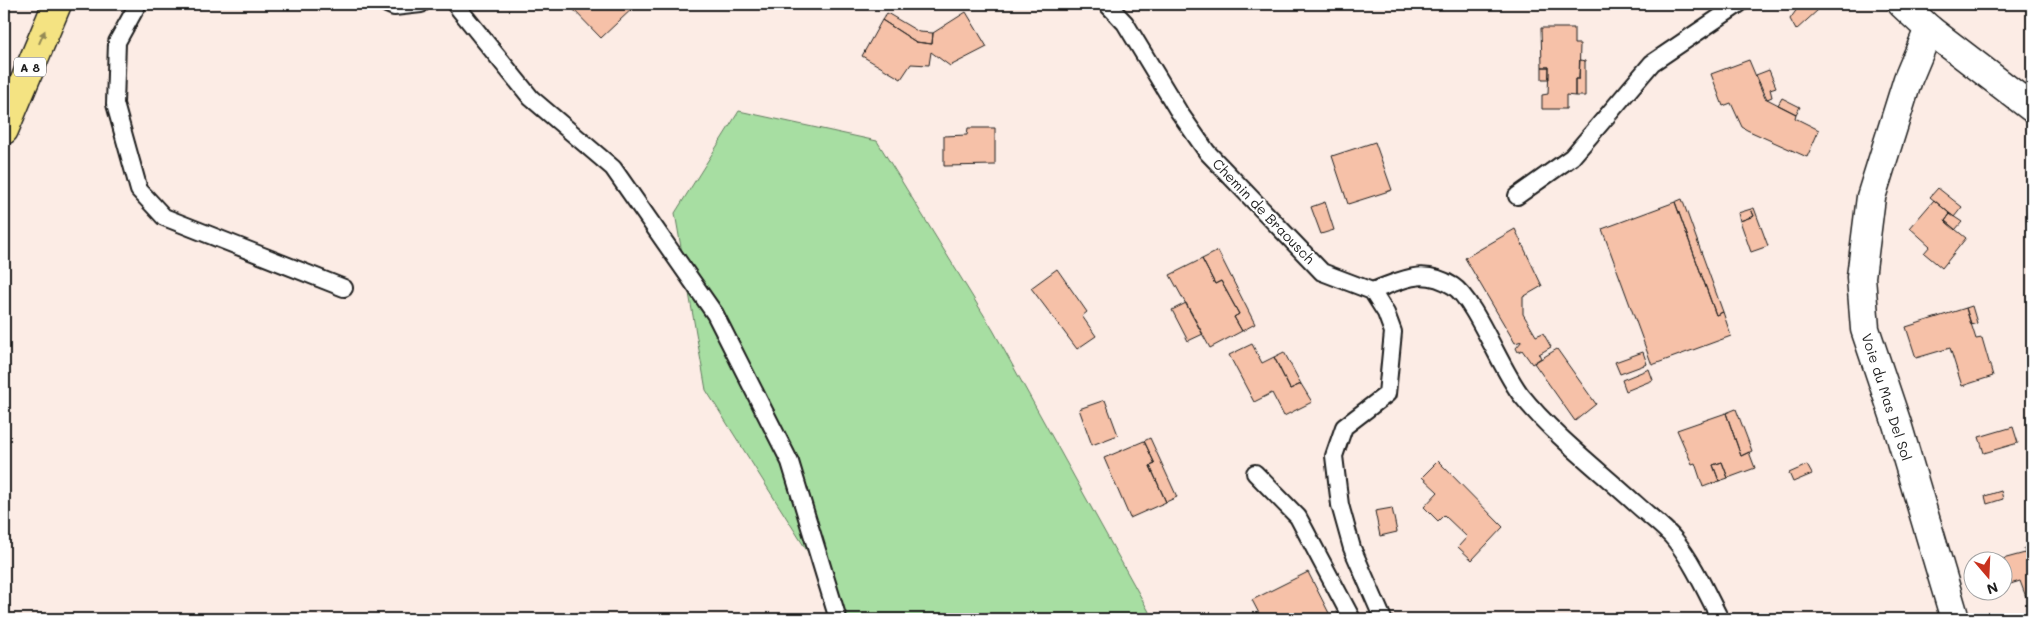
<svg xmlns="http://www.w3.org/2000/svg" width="2036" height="623" font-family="Mali,sans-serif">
	<rect width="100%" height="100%" fill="#fcece5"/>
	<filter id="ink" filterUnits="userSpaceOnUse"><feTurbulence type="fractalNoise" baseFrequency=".02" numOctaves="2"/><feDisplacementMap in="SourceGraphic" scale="10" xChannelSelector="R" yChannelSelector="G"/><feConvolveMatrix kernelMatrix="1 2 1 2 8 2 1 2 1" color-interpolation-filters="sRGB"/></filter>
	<g filter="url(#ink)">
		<path fill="#a7dea2" stroke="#627d5f" d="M739 111 877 141 993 330 1153 619H850L706 390 675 213Z"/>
		<path fill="#f6c1a8" stroke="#1c1c1c" d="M568 4H633L635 6 601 38Z
			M1807 4H1816L1818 10 1796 30 1790 19 1800 5Z
			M966 12 987 47 950 66 931 52 929 65 911 64 901 79 862 56 882 20 916 42 932 44 933 33Z
			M887 13 919 32 933 33 932 44 916 42 882 20Z
			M1541 28H1574V44H1580L1579 79H1575V96L1566 95V109H1542V95L1548 94 1549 67H1542Z
			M1580 60 1585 61V96H1575V79H1579Z
			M1749 60 1765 98 1796 114 1795 118 1819 130 1807 157 1747 130 1742 127 1731 103 1723 106 1711 74Z
			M1542 67H1549V79H1542Z
			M1769 70 1776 87 1770 89 1772 97 1767 99 1756 75Z
			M1782 98 1800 107 1796 114 1778 105Z
			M968 128H995V165L944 166V136L967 135Z
			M1375 142 1392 190 1348 204 1332 156Z
			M1938 188 1962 207 1954 217 1930 197Z
			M1682 199 1723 312 1716 315 1675 202Z
			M1934 200 1950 214 1945 221 1966 238 1942 268 1924 253 1930 246 1910 228Z
			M1325 202 1334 230 1321 234 1311 207Z
			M1675 202 1716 315 1723 312 1731 336 1652 365 1602 229Z
			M1754 208 1768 246 1751 252 1740 221 1754 216 1751 209Z
			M1751 209 1754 216 1740 221 1738 213Z
			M1950 214 1962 222 1955 230 1945 221Z
			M1515 229 1542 286 1523 297V314L1536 336 1543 333 1551 347 1539 354 1541 358 1532 364 1522 350 1518 352 1516 348 1522 341 1515 343 1465 258Z
			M1218 251 1255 324 1242 331 1234 317 1239 314 1221 281 1215 284 1202 259Z
			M1202 259 1215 284 1221 281 1239 314 1234 317 1242 331 1210 348 1170 275Z
			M1057 269 1087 312 1082 316 1096 336 1077 349 1031 288Z
			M1186 303 1203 334 1188 341 1172 310Z
			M1972 306 1977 323 1971 325 1966 308Z
			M1966 308 1976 339 1982 338 1993 376 1962 386 1950 348 1916 358 1906 327Z
			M1252 344 1262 363 1274 357 1290 389 1301 384 1312 402 1284 416 1272 393 1254 402 1229 355Z
			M1557 349 1596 404 1575 421 1534 363Z
			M1284 352 1301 384 1290 389 1274 357Z
			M1643 352 1647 364 1620 374 1615 362Z
			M1649 369 1653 380 1626 391 1622 380Z
			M1105 400 1118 435 1092 445 1079 409Z
			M1736 409 1752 451 1741 456 1726 413Z
			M1726 413 1741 456 1749 452 1755 468 1728 478 1722 462 1713 465 1719 481 1703 487 1695 463 1692 464 1677 430Z
			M2013 427 2018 443 1984 453 1979 437Z
			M1150 438 1177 497 1166 502 1150 466 1155 464 1144 441Z
			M1144 441 1155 464 1150 466 1166 502 1130 518 1104 458Z
			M1438 461 1503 527 1472 560 1458 547 1467 537 1444 515 1438 521 1424 507 1438 492 1422 477Z
			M1722 462 1728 478 1719 481 1713 465Z
			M1807 465 1812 474 1793 482 1789 473Z
			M2001 491 2003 499 1987 504 1985 496Z
			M1392 508 1397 532 1380 536 1375 511Z
			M2032 545V595L2026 597 2020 581 2004 586V560H1999L2025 553 2024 548Z
			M1308 572 1332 619H1262L1252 600Z"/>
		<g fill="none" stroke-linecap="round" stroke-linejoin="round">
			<defs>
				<path id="lane" d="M138 4 117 42 115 104 139 190 164 217 344 288
					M387 4 394 7 421 4
					M455 4 531 98 613 168 715 314 790 462 838 619
					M1107 4 1125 23 1179 112 1207 152 1322 272 1372 291 1386 313 1393 332 1387 394 1344 427 1334 456 1340 505 1352 548 1383 619
					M1517 196 1572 157 1652 63 1739 4
					M1372 291C1403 280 1422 267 1453 286 1475 300 1501 370 1521 395 1554 436 1598 469 1636 504 1649 516 1665 527 1675 540 1694 564 1706 592 1720 619
					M1255 473 1298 517 1352 619"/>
				<path id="street" d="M1929 29 1908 79 1871 197 1861 277 1865 329 1897 424 1955 619"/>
				<path id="secondary" d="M1902 4 1929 29 2032 108"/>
				<path id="highway" d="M4 130 57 4"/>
			</defs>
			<use href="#lane" stroke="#1c1c1c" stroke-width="20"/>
			<use href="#street" stroke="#1c1c1c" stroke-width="31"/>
			<use href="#secondary" stroke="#1c1c1c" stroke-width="31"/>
			<use href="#highway" stroke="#1c1c1c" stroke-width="31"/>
			<use href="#lane" stroke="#fff" stroke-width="16"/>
			<use href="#street" stroke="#fff" stroke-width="28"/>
			<use href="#secondary" stroke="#fff" stroke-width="28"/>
			<use href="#highway" stroke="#f4e382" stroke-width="28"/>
		</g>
		<defs><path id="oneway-solid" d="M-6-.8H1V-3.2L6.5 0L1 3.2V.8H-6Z" transform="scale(1.25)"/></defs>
		<use fill="#938954" href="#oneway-solid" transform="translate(42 37) rotate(-66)"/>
	</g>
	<g text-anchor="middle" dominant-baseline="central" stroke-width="4" stroke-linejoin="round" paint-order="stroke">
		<rect fill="#fff" stroke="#606060" stroke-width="1" x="14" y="57.5" width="32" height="19" rx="4"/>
		<g font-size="12" font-weight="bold" fill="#1c1c1c">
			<text x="30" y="67">A 8</text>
		</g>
		<g font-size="14" fill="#1c1c1c" stroke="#fff">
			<text transform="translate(1264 211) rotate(46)">Chemin de Braousch</text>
			<text transform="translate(1887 397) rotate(72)">Voie du Mas Del Sol</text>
		</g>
	</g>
	<rect width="2036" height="623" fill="none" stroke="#fff" stroke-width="20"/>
	<rect x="10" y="10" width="2016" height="603" fill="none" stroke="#1c1c1c" stroke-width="2" filter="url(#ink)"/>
	<g transform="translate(1988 576) rotate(161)"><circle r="24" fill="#ffffff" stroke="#a4a4a4"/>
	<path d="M0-4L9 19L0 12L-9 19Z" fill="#c8321e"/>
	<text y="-8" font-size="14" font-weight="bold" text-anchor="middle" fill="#1c1c1c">N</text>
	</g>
</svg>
